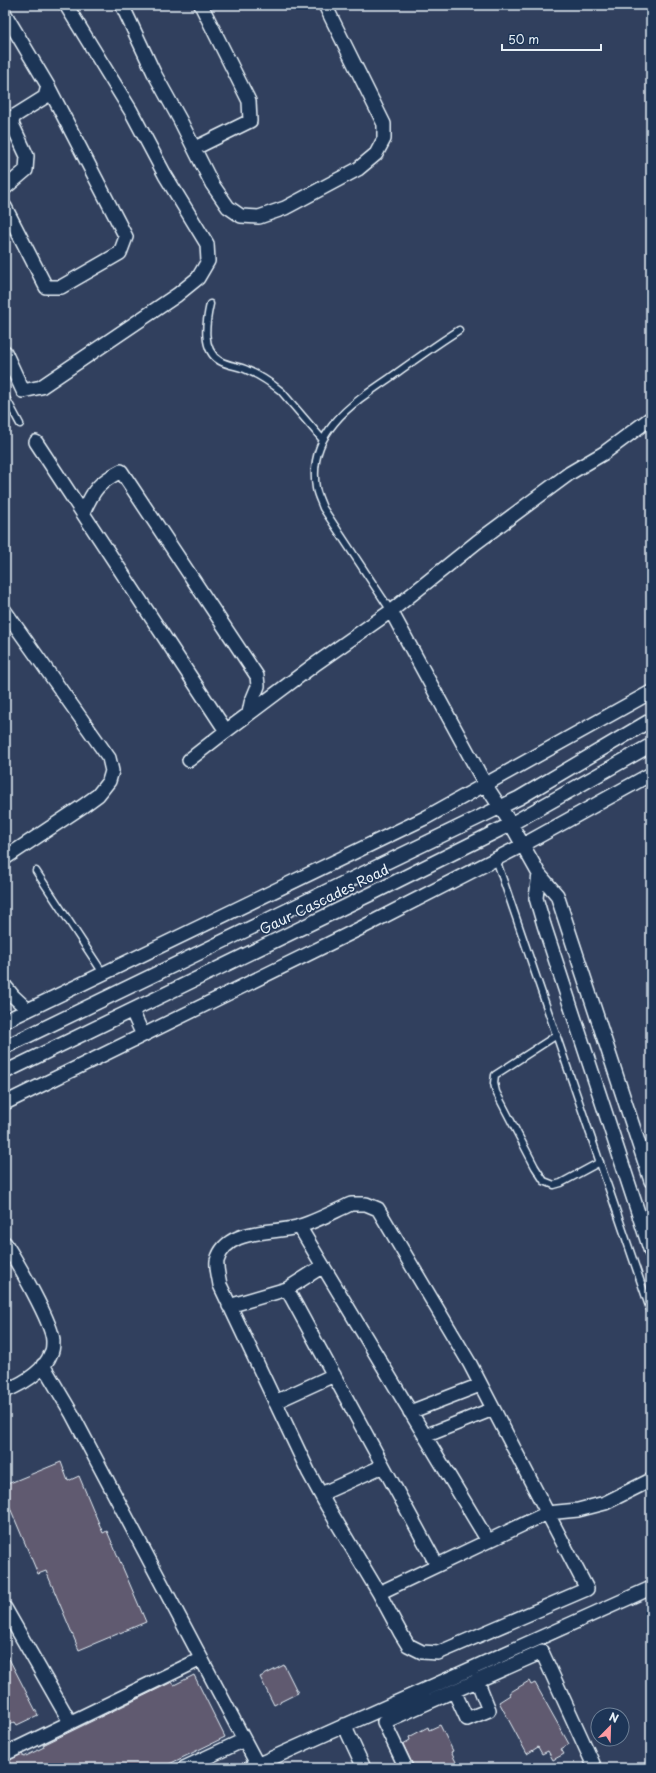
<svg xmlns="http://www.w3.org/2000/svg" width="656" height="1773" font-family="'Playpen Sans',sans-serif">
	<rect width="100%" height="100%" fill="#31405e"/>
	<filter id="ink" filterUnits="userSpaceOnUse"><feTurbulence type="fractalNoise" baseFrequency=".025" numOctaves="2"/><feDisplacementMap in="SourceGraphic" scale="8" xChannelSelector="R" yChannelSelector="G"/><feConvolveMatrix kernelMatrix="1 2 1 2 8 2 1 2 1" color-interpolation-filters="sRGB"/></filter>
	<g filter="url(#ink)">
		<path fill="#605a70" stroke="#e8f1f8" d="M61 1462 68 1481 79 1476 103 1533 107 1531 146 1622 79 1650 46 1571 38 1574 5 1496V1485Z
			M5 1651 38 1715 17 1725 15 1722 5 1727Z
			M284 1665 298 1693 274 1705 260 1677Z
			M194 1675 225 1737 161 1768H5V1763L7 1761 22 1754 24 1757 44 1747 43 1745 172 1682 174 1685Z
			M529 1681 531 1685 535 1683 569 1744 561 1749 564 1754 553 1760 548 1751 542 1754 538 1747 527 1754 499 1702 510 1695 509 1693Z
			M440 1725 453 1751 451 1752 459 1768H414L403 1744 410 1740 409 1737 428 1727 429 1730Z"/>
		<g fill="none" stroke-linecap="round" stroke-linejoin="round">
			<defs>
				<path id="lane" d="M210 304C206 322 201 350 220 361 229 366 239 366 247 370 259 375 271 383 281 391L323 440
					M5 396 20 424
					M391 611 323 508C321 502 317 495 316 488 307 433 351 404 391 377 413 361 436 345 459 330
					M496 859 651 1312
					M36 871 103 973
					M557 1035 495 1075 494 1083 496 1092 535 1167 544 1181 554 1185 561 1183 600 1162"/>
				<path id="street" d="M122 5 154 73 180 120 212 184 228 207 241 216 259 217 285 208 358 169 376 154 384 139V124L325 5
					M5 14 48 86 126 237 120 253 61 287H46L5 207
					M195 148 250 121 249 101 201 5
					M5 188 26 170 27 156 12 124 13 117 45 97 48 86
					M5 352 23 391 41 387 177 295 198 278 208 261 207 244 165 175 131 111 66 5
					M36 442 226 731 314 665 391 611 477 542 570 473 604 453 651 418
					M83 513C94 489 98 483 121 471L257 676 258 686 251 703 249 713
					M5 611 109 758 112 771 109 781 98 795 83 806 5 858
					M391 611 485 784 511 824 539 874 557 895 651 1181
					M189 760 226 731
					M539 874 536 898 544 925 651 1252
					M5 986 13 996 28 1010
					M132 1011 143 1035
					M5 1021 425 818 651 692
					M5 1047 519 798 651 720
					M5 1072 375 892 511 824 651 745
					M5 1103 363 927 523 845 651 774
					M351 1204H366L378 1209 470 1364 587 1589 438 1653 422 1652 408 1645 400 1632 379 1593 327 1506 309 1473 220 1285C219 1278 216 1268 217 1261 225 1228 271 1234 297 1227 315 1222 333 1212 351 1204Z
					M299 1226 488 1541
					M5 1243C16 1260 53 1324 53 1341 53 1344 53 1350 51 1353 44 1372 22 1384 5 1391
					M323 1266 287 1289 437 1565
					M229 1306 287 1289
					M43 1365 72 1414 257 1764
					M275 1402 334 1375
					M410 1412 480 1385
					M425 1436 493 1409
					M321 1494 383 1466
					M379 1593 547 1513 578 1510 605 1503 651 1480
					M5 1608 70 1722
					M454 1691 467 1719 489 1710 477 1680
					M344 1725 364 1768
					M5 1754 201 1659
					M184 1768 244 1740
					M250 1768 651 1588
					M406 1768 384 1722 542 1652 595 1768"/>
			</defs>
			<use href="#lane" stroke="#e8f1f8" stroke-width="9"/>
			<use href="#street" stroke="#e8f1f8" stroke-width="16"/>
			<use href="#lane" stroke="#1d3557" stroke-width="6"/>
			<use href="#street" stroke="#1d3557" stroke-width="13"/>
		</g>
	</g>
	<g text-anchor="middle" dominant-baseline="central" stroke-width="3" stroke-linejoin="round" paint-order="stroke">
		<g font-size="14" fill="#e8f1f8" stroke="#1d3557">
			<text transform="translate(324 899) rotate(-26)">Gaur Cascades Road</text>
		</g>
	</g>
	<rect width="656" height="1773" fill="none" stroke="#1d3557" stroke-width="20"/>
	<rect x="10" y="10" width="636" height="1753" fill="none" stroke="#e8f1f8" stroke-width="1.5" filter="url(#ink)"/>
	<g transform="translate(610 1727) rotate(23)"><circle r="19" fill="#1d3557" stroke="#6e8097"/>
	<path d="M0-3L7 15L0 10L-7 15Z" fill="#ff9aa2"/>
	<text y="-6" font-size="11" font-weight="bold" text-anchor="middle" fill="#e8f1f8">N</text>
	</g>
	<path d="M502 44v6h99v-6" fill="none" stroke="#e8f1f8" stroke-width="2"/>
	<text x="508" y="44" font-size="12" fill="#e8f1f8" stroke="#1d3557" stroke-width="3" paint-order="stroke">50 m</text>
</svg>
